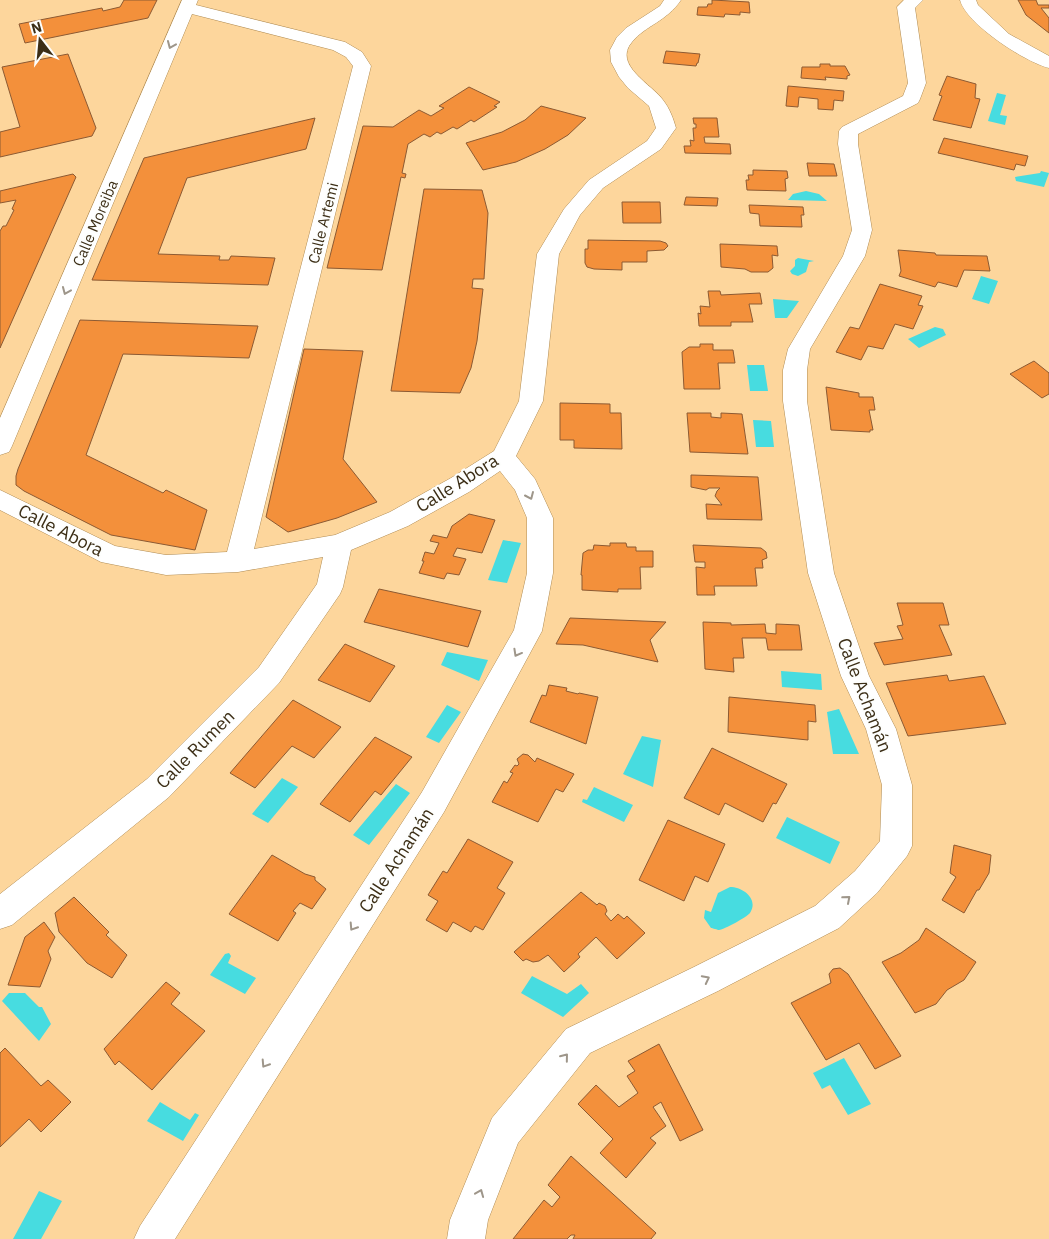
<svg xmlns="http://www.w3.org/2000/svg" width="1049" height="1239" font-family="'IBM Plex Sans',sans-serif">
	<rect width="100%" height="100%" fill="#fdd69c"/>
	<path fill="#47dce0" d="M997 93 1006 95 1000 115 1007 116 1005 125 988 121Z
		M1041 171 1049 173 1044 187 1016 181 1015 177 1040 173Z
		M806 191 819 194 827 201 788 200 793 194Z
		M798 258 814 261 809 262 806 272 798 276 792 274 790 271 795 266V260Z
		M981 276 998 281 989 304 972 299Z
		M773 299 799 301 787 318H775Z
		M935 327 943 329 946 335 919 348 908 339Z
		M747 365H764L768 391H750Z
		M753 420 771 421 774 447H756Z
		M503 540 521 543 507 583 488 580Z
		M447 652 488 660 479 681 441 665Z
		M781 671 821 674 822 690 782 687Z
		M447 705 461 712 439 743 426 737Z
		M839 709 859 754H833L827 712Z
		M642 736 661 740 653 787 623 774Z
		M282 778 298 787 268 823 252 814Z
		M396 784 410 793 369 845 353 835Z
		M594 787 633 805 624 822 582 802 583 799 587 800Z
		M787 817 840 842 830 864 776 838Z
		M730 887C743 887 759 899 750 913 747 917 725 929 719 930 718 930 712 928 711 928L704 918 705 910 711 912 718 893Z
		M229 953 231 956 228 963 256 978 245 994 210 975 225 954Z
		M532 976 567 994 581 984 589 993 563 1017 521 993Z
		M9 993H25L39 1007H42L51 1024 39 1041 2 1001Z
		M844 1058 871 1104 848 1115 830 1085 822 1089 813 1073Z
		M160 1102 190 1120 195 1113 199 1115 183 1141 147 1121Z
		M39 1191 62 1201 41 1239H13Z"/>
	<path fill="#f3903b" stroke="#8c5a33" d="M124 0H157L148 18 25 43 19 24 102 8 103 11 120 7Z
		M712 0 749 2 750 13 740 12V15L725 14 724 17 697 15 698 7H707L708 4H712Z
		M1018 0H1036L1038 5H1049V8H1041L1049 18V33L1026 15Z
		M666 51 700 54 698 63H697L696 66 663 63Z
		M68 54 96 128 92 136 0 157V132L20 127 2 67Z
		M820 64H830V66H845L850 75 847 76V79L825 77 826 80 801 78 802 67H820Z
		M947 76 976 84 975 98 980 99 971 128 933 120 942 96 939 95Z
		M788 86 844 91 843 101 834 100 833 110 818 109V99L799 97 798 107 786 106Z
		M469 87 500 102 494 106 497 107 474 122 471 120 457 129 453 127 441 134 437 132 430 137 424 134 408 144 402 173 406 174 405 178 401 177 382 270 327 268 363 126 393 127 419 110 431 116 444 108 439 106Z
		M541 106 586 118 568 135 545 149 516 162 483 170 466 143 502 132 525 120Z
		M315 118 306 149 187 178 158 254 220 256 219 260H229L231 256 275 258 268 285 92 280 144 158Z
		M693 118H717L719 137H704L705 143 730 144 731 154 685 153 684 146H691L690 140 694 141 693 128H696V124H694Z
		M944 138 1004 151 1028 156 1025 166 1016 164 1014 170 938 153Z
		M807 163 834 164 837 176H809Z
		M753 170 787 171 788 178 785 179 786 191 747 190 746 180H749L748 175H753Z
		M73 174 76 177 0 348V231L3 226H6L14 210 12 209 16 200 0 203V191Z
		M424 189 482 190 488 213 484 279H473L472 288 483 289 477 341 471 368 460 393 391 391Z
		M686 197 718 198 717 206 684 205Z
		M622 202H660L661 223H623Z
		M749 205 803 207 804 215H801L802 227 760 226 759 214 750 213Z
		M588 240 660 241 666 243 668 246 664 250 647 251V262H622V270L594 269 587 267 585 263V249H588Z
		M720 244 777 246 778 256 772 255 773 268 768 272H751L745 269 721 267Z
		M898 250 935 253 936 255 987 256 990 271 964 270 957 287 938 282 935 287 899 276 901 271Z
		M880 284 922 296 918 305 923 306 913 329 895 324 883 349 868 346 861 360 836 352 850 327 859 329Z
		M708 291H720L721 295 760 293 762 304H749L753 322H731V326H699L698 313 701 314 700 306 710 307Z
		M80 320 258 326 249 358 123 354 86 455 163 493 166 490 207 510 195 550 111 535 24 491 16 485V476L18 469Z
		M700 344H713V350H733L735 363H718L720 389H684L682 352 689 347H700Z
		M304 349 363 351 343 459 377 502 337 518 288 532 266 517Z
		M1034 361 1049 373V394L1042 398 1010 374Z
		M826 387 859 393V397H873L875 410H869L873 430H870V432L831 430Z
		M560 403 610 404V413H621L622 449 574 448V440H560Z
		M687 413H711V417L721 418V413L742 414 748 454 690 452Z
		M691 475 758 477 762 520 707 519 706 504 722 505 715 496 717 491 720 488H709L706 490 691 487Z
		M469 514 495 520 482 553 457 548 453 556 466 559 459 575 447 573 444 579 419 573 424 561H422L425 552 434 554 439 543 430 541 433 535 447 538 452 526Z
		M610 543H626L627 547H636V551H653V567H640L641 589H618V592L582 590V575H581L583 553 588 550H593L594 545 610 546Z
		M693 545 761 548 766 552 767 558 762 560 763 568H755L757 586H714L715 595H697L696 567 705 568V562H695Z
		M379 589 481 611 468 647 364 622Z
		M897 603H943L949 625H939L952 655 884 665 874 643 903 639 897 626 903 625Z
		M570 618 666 622 650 640 658 662 583 645 556 644Z
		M703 622 731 623V625L765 624 766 633 776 634V624L799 625 802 650H768L766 638H742L744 658H733L734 672 705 669Z
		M345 644 395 666 370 702 318 680Z
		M947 675 949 681 984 676 1006 724 908 736 886 683Z
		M549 685 567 688 566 691 578 694 579 693 598 697 586 744 530 722 542 695 546 696Z
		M729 697 815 705 816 722 808 721V740L728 732Z
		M293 700 341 727 314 758 292 746 255 788 230 773Z
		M375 737 412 757 381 795 375 791 350 822 320 804Z
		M712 748 787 784 776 804 773 803 763 822 725 803 719 815 684 798Z
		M523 754 528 755 535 762 537 758 574 774 563 792 556 789 538 822 492 802 504 781 507 783 513 773 510 772 515 765 517 766 519 764 517 759Z
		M668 820 725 844 708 882 695 876 684 901 639 880Z
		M468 839 513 862 497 888 505 893 483 930 475 926 471 932 453 922 447 932 426 920 438 901 428 895 443 871 447 873Z
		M954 845 991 855 989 873 979 890H977L964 913 942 900 956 877 950 873Z
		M272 855 305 874 315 877V880L326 889 312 909 300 903 293 911 296 913 278 941 229 914Z
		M581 892 597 905 599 903 605 906 607 911 605 914 611 921 618 914 624 919 627 916 645 933 617 959 596 937 578 954 580 957 564 972 548 955 539 961 533 962 526 959 523 961 514 952Z
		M74 897 109 932 106 935 127 955 112 978 87 963 59 932 55 913Z
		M44 922 55 937 48 951 51 959 40 987 8 985 25 937Z
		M926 928 976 962 964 980 947 990 936 1004 915 1013 882 962 901 953 919 940Z
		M840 968 848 974 901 1056 875 1069 859 1043 826 1060 791 1003 831 983 829 974 833 969Z
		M166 982 180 993 171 1004 205 1031 152 1090 119 1061 115 1065 104 1049Z
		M659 1044 703 1130 680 1141 661 1102 653 1107 666 1126 650 1138 656 1143 626 1178 600 1153 613 1139 578 1104 596 1085 619 1107 638 1093 627 1076 635 1071 628 1061Z
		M5 1048 41 1086 48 1080 71 1102 41 1132 29 1119 0 1147V1053Z
		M571 1156 656 1233 651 1239H573L575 1235H571L567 1239H513L544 1200 552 1207 560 1197 548 1185Z"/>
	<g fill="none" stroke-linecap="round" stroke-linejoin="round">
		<defs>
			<path id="minor" d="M182 0H198L196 5 345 42 362 52 371 66 254 549 335 535 390 512 451 478 494 451 519 401 537 254 564 209 589 180 647 141 656 128 649 106 628 88 619 77 611 62 610 50 617 37 626 28 660 6 664 0H681C666 22 646 25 632 42 612 65 653 85 663 100 670 109 673 118 676 128L661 149 603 188 580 215 559 254 543 401 516 456 535 479 553 518V573L542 631 444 812 175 1239H134L140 1226 422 792 514 630 527 573V518L515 490 500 471 469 492 408 526 351 550 343 587 340 594 279 683 169 797 12 925 0 929V894L147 779 259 667 317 584 323 557 238 572 166 575 101 562 0 510V490L115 546 166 555 227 552 353 66 346 57 333 50 192 14 12 446 9 452 0 455V418Z
				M904 0H923L915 8 926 83 920 99 918 103 858 134V144L872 230 865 256 810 349 807 370V401L834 573 869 676 896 729 912 785V846L907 856 877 893 839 928 718 991 590 1053 518 1143 488 1220 485 1239H447L450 1220 492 1118 566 1029 694 967 815 906 855 871 880 841 882 785 866 729 841 676 808 573 783 401V370L788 349 843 256 852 230 838 144 839 131 842 127 903 96 908 83 897 7Z
				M960 0H976L978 5 1009 34 1049 56V68C1025 62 966 24 960 0Z"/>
		</defs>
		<use href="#minor" stroke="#b08c54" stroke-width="1"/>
		<use href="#minor" fill="#fff" fill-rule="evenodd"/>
	</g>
	<defs><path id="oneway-chevron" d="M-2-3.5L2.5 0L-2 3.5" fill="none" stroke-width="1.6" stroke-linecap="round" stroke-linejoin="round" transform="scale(1.25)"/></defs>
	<g stroke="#9e968a">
		<use href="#oneway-chevron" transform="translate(171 45) rotate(113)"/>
		<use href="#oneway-chevron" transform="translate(66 291) rotate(113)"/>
		<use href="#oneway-chevron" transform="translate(530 496) rotate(66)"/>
		<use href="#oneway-chevron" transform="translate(517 653) rotate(119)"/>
		<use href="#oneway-chevron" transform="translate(847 899) rotate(-41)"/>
		<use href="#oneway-chevron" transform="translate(353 927) rotate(123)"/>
		<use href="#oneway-chevron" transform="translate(706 979) rotate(-27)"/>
		<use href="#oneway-chevron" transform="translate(565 1057) rotate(-51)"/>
		<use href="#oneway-chevron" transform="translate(265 1064) rotate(123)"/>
		<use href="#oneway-chevron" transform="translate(480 1193) rotate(-68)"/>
	</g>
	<g text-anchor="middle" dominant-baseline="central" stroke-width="4" stroke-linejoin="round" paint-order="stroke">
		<g font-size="15" fill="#3c2e16" stroke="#fdfefd">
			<text transform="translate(95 223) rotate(-67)">Calle Moreiba</text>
			<text transform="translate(323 223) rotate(-76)">Calle Artemi</text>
		</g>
		<g font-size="18" fill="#3c2e16" stroke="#fdfefd">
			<text transform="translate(457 483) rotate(-32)">Calle Abora</text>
			<text transform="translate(61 530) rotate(27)">Calle Abora</text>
			<text transform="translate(865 695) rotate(69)">Calle Achamán</text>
			<text transform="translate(195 749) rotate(-45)">Calle Rumen</text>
			<text transform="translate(396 860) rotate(-57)">Calle Achamán</text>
		</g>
	</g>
	<g transform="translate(40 40) rotate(344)" stroke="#fdfefd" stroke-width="4" paint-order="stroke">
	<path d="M0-4L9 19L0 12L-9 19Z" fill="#3c2e16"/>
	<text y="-8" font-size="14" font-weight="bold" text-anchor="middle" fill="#3c2e16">N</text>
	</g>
</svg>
